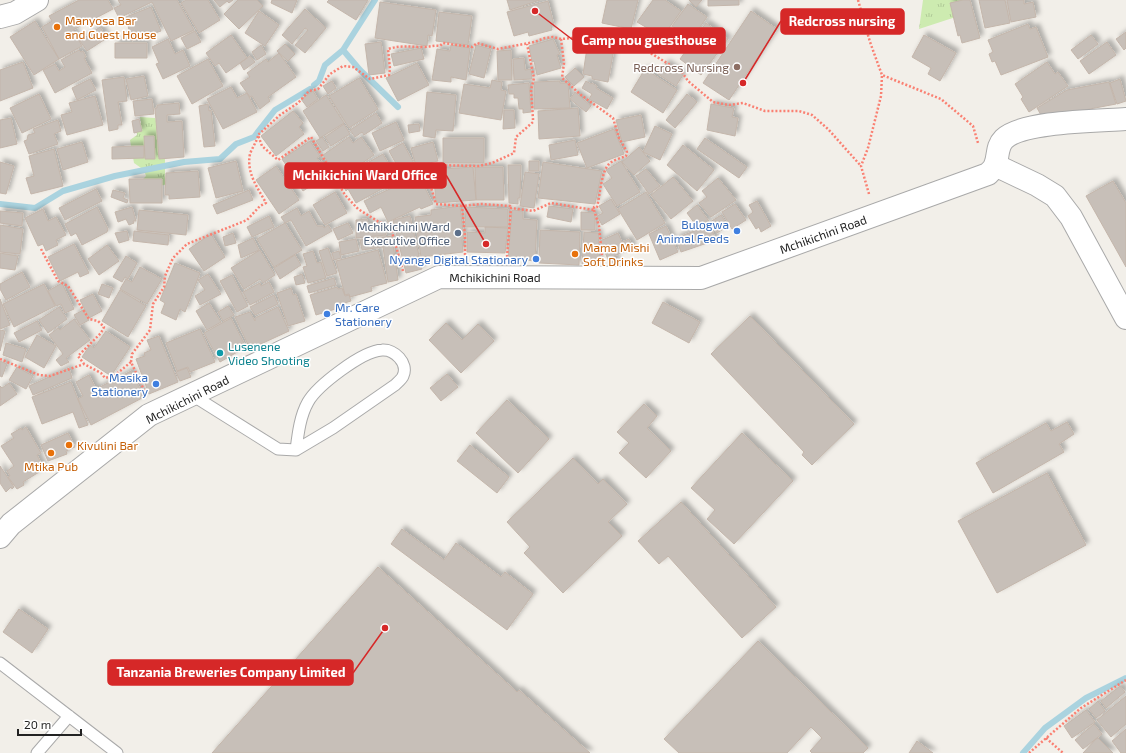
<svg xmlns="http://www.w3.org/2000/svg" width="1126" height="753" font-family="'Exo 2',sans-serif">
	<defs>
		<pattern id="grass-tufts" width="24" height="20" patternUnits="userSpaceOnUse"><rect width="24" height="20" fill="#cdebb0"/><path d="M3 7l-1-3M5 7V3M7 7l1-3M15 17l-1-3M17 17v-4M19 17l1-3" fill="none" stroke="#b0c997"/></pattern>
		<filter id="shadow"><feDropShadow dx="3.5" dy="-3.5" stdDeviation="2" flood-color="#0004"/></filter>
	</defs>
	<rect width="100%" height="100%" fill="#f2efe9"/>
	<path fill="url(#grass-tufts)" d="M923 0H963L965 14 919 29Z
		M140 117 155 118 165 148V185L144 187 140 182 146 176 144 170 134 163 130 140 137 135 136 124 141 123Z"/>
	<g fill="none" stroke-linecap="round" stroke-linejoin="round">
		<path stroke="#aad3df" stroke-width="6" d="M343 50 360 70 398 107
			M314 85 319 81 325 65 343 50 375 0
			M0 204 35 208 63 191 115 176 184 162 220 159 236 144 254 137 275 110 310 89
			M1023 753 1045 728 1086 698 1126 678"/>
	</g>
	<path fill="#c7bfb8" stroke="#c4b6ab" filter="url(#shadow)" d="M79 0H108L113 9 73 30 82 46 59 59 42 27 52 21 49 16Z
		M118 0H177L194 30 171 41 152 2 119 18 114 8 121 5Z
		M186 0H208L220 20 199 33 181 3Z
		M214 0H233L229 3 227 1 220 7Z
		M238 0H257L263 6 239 29 224 14Z
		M272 0H297L292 13 271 3Z
		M329 0H368L356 20 327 2Z
		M507 0H540L510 10Z
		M607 0H638L631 29 602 23Z
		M653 0H665L681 11 657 45 644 36 649 29 637 22Z
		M689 0H702L696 7Z
		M708 0H739V5L708 6Z
		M963 0H970L980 38 962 43 960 35 958 36 950 3Z
		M979 0H1005L1010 23 985 28Z
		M1007 0H1024V4L1033 2 1036 17 1011 22Z
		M548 1 554 25H551L552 30 529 36 528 32 514 36 507 12Z
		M380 2 436 10 432 36 428 35 427 46 375 38Z
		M688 4 707 17 691 40 672 26Z
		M151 7 161 31 132 41 127 31 129 30 126 17Z
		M305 9 326 28 305 53 295 45 308 30 305 28 292 44 282 35Z
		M259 11 279 25 265 46 245 33Z
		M751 11 777 29 729 100 703 83Z
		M439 12 472 16 468 45 436 41Z
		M35 21 59 59 34 75 10 37Z
		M706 23 728 39 701 75 680 59Z
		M1028 24 1030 29 1036 27 1048 57 1001 75 995 61 992 62 989 54 993 52 988 40Z
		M100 27 107 38 87 51 80 41Z
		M195 31 201 42 187 49 181 38Z
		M1126 32V48L1124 50 1116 39Z
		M231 35 247 58 226 73 219 63 215 66 206 53Z
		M924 35 956 53 940 81 928 74 931 68 912 57Z
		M1091 35 1098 44 1078 59 1071 50Z
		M168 39 175 54 183 50 190 66 163 79 156 64 159 63 152 47Z
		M553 39 560 54 557 55 561 68 537 75 534 61 532 62 529 46Z
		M381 42 385 73 369 75 365 44Z
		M1107 42 1116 55 1089 74 1080 61Z
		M115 43H147V58H115Z
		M285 44 295 54 288 61 277 51Z
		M261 45 266 54 257 60 252 52Z
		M451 45 470 48 466 80 451 77V82L432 80 437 49 450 51Z
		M476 45 491 49 484 78 469 74Z
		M421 48 424 59 394 66 391 54Z
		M587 48 613 54 608 82 592 79V76L583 74Z
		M79 50 81 52 83 51 86 57 84 58 92 73 55 93 43 70 55 64 59 71 65 67 61 60Z
		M511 50 512 80H498L497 51Z
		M279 53 296 77 268 97 270 101 260 109 252 96 250 97 240 83 250 77 247 73 266 59 268 62Z
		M250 56 255 62 244 70 240 63Z
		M524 58 525 70 531 69 532 79 514 80 513 59Z
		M208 59 223 86 192 104 177 76Z
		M23 62 33 88 0 101V70Z
		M1047 62 1055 74 1058 72 1068 86 1029 112 1021 99 1023 97 1015 84Z
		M417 63 429 85 398 101 386 78Z
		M666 63 683 75 676 86 658 74Z
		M575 68 584 77 574 86 565 77Z
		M645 69 677 90 663 113 631 92Z
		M144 76 148 96 131 100 126 79Z
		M124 77 127 101 118 102 122 125H118V129L109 131 102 80Z
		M359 78 378 109 349 128 329 96Z
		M90 79 96 90 77 100 72 88Z
		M1120 79 1126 101 1117 104 1110 83Z
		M492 80 502 82 501 90 506 91 501 120 459 113 464 84 490 88Z
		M332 81 336 88 328 94 323 86Z
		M560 81V83H568L570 108 534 109V82Z
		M586 81 591 84 592 83 597 86 596 88 613 98 607 109 589 99 592 94 582 88Z
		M1109 82 1116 104 1053 116 1041 115 1037 108 1067 90Z
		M529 83 531 112 523 113V109H519L518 98H514V94H509L508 85Z
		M231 87 237 98 247 93 257 112 223 129 207 99Z
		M313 91 318 99 307 107 301 99Z
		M427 92 456 95 453 131 436 130 435 138 423 136Z
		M575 92 591 106 586 112 570 99Z
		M39 94 51 119 22 133 10 108Z
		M687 94 697 102 675 128 666 120Z
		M326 95 344 123 320 138 303 111Z
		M95 96 103 125 67 135 61 115 72 112 69 103Z
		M152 99 154 114 135 116 133 101Z
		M179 103 180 114 167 115V122L182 121 184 157 159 159 155 108H157V105Z
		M208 104 209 111 211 110 215 146 204 147 199 106Z
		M711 104 734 108 732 117 738 118 735 136 707 130Z
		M578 108 580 136 539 139 538 111Z
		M504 110H514L515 128 503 129Z
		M293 111 303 123 299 127 304 134 276 156 261 136Z
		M376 113 382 123 364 135 362 132 355 137 350 130Z
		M641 115 645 137 622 142 616 120Z
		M11 118 17 144 0 148V120Z
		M139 119 142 131 134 133 132 121Z
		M58 120 61 131 54 134 58 144 29 154 24 141 27 140 28 135 35 133 33 129Z
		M396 122 404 140 380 151 372 133Z
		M344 124 350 134 331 146 325 137Z
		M419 124 420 131 409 133 408 125Z
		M655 126 672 134 660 160 643 152Z
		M614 129 624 154 587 168 577 143Z
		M144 136H154L155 159H145Z
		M322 137 329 147 323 151 316 141Z
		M349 137 353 143 361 137 374 155 339 179 323 155Z
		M443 138H484V163H443Z
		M705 138 747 167 739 178 697 149Z
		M575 140 578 155 551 160 549 145Z
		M310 141 320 156 317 158 320 162 322 161 328 169 325 171 328 175 303 191 282 159Z
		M82 142 88 162 63 170 57 149Z
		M433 142 438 161 416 166 411 148Z
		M403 143 418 171 404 178 389 151Z
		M683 145 714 170 697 191 667 165Z
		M136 146H144V158L112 159V147Z
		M639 147 650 161 634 175 622 162Z
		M54 149 63 186 31 194 26 178 34 176 29 156Z
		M383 154 392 170 396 168 402 178 356 203 348 189 346 191 339 179Z
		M236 161 243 191 216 198 208 168Z
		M529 161H539V171H529Z
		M621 161 640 192 617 206 603 184 612 178 606 170Z
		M0 162 14 166 6 194 0 193Z
		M543 162 602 171 595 204 538 198Z
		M508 165H521L520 198H518V204L509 203Z
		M276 166 299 200 279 214 256 180Z
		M443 166V169L473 167 476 200 436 203 433 167Z
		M475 167H503L504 200H476Z
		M646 169 660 186 649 194 636 176Z
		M198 171 200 197 169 199V195H165L166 173Z
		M525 172 539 174 534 208 520 206Z
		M418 174 433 204 421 209 420 207 388 222 381 207 370 213 364 201 409 180 413 189 415 187 410 178Z
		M673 177 693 201 671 219 651 195Z
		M718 178 736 200 711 217 699 203 707 197 702 191Z
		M129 179H162V203H130Z
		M1113 181 1126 203V267L1086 196Z
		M96 189 102 201 65 220 59 208Z
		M113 190 125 193 123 198 128 200 127 203 111 197Z
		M249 190 253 200 217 214 213 205Z
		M335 192 347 213 325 225 313 205Z
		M646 192 665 223 637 240 618 209Z
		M611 199 620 214 602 225 597 216 603 213 599 206Z
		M757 201 771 226 761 232 759 227 756 229 748 216 753 212 749 205Z
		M735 204 746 220 732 229 722 212Z
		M697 205 709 221 698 228 687 213Z
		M460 206 464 239H462L463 252 421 257 415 217 431 215V210Z
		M549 206 573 209 571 222 547 217Z
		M97 207 108 229 107 232 82 245 76 233 71 236 65 224Z
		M132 207 136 221H133L134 223 129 225 126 219 118 222 115 212Z
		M466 207 508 209V227H465Z
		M297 208 301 216 309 211 317 226H323L324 228 328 225 332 231 306 246 291 220 285 223 281 217Z
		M43 209 48 221 56 217 66 235 56 240 58 245 46 251 43 244 38 246 25 218Z
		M139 210 188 215 186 235 137 230Z
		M512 210 523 211V219L537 220 535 261 508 258Z
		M0 211 23 213 22 226 0 223Z
		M581 212 595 213V230H581Z
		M721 215 728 226 717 233 710 222Z
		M269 216 274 227 252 237 247 227Z
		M410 216 422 269 406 273 393 220Z
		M367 219 368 225 385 223 386 235 356 238V220Z
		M285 223 302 250 274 267 257 239Z
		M348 223 353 233 338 240 333 229Z
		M0 225 23 229 20 254 0 252Z
		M710 225 716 240 681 252 676 238Z
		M666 226 678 252 660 260 649 234Z
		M485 227 508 228 505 253 467 252V232L485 233Z
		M540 230 580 232 579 265 539 263Z
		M127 231 129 240 119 243 115 233Z
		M134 231 169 235 168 245 133 241Z
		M584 232 599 233 598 256H599V261H597V265L582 264Z
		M233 233 236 243 225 246 223 237Z
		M618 233 622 242 629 239 633 248 614 256 617 263 611 266 600 241Z
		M211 234 225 257 204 271 189 249Z
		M392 236 398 280 388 282 383 247 362 250 360 240Z
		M253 238 259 250 241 258 238 245Z
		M356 239 359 251 341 255 339 242Z
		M74 244 89 273 80 277 78 272 60 281 48 257Z
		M107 245 119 261 99 275 88 259Z
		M328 248 337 273 327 276 319 251Z
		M260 250 275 275 263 283 260 279 244 289 231 268Z
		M378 250 387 283 371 287 372 291 350 297 349 294 345 295 336 261Z
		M313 251 317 263 321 262 326 278 308 283 303 267 307 266 303 254Z
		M339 251 341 258 334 260 332 253Z
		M0 253 18 256 15 270 0 268Z
		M295 255 301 265 280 279 274 268Z
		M126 256 137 263 128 279 125 277 122 282 113 277Z
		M175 263 200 273 185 312 180 309 176 320 161 313 165 303 160 300Z
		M140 267 162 279 147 304 120 289 126 279 132 282Z
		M22 272 30 287 6 300 0 289V284Z
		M208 274 221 294 200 305 195 296 205 290 198 280Z
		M302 274 305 283 296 285 294 277Z
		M232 275 248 306 237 312 220 281Z
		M334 278 336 285 309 293 307 286Z
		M269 282 274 292 250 305 243 292 260 283 261 286Z
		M62 283 74 309 65 313 61 304 56 306 48 291Z
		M44 284 55 306 14 327 3 304Z
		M102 284 113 288 109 298 98 294Z
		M337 287 338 289 342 288 345 296 349 295 351 301 341 304 342 307 316 315 310 295Z
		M291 288 293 295 296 294 305 321 288 326 277 293Z
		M120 290 146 306 128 337 102 321Z
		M93 294 102 311 89 318 80 300Z
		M274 295 278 304 255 315 250 307Z
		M0 299 10 325 0 329Z
		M663 302 700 322 689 343 652 323Z
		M209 303 221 322 207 330 196 311Z
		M228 306 234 315 223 321 218 312Z
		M59 307 67 319 48 333 39 320Z
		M278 307 289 331 250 349 235 317 250 312 255 321V318Z
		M83 310 89 320 80 325 74 315Z
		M750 316 854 424 812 465 802 455 804 452 711 354Z
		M231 318 246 347 220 362 204 333Z
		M74 319 90 340 66 358 69 362 61 366 56 360 63 354 49 335 58 328 60 330Z
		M37 321 42 330 19 342 14 333Z
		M446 323 462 340 478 324 494 341 461 373 429 340Z
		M200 329 215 362 190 372 188 367 177 371 166 343Z
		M0 330 5 331 0 351Z
		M106 331 130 347 111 376 82 357 90 345 94 348Z
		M37 335 56 346 44 368 25 357Z
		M159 336 178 382 149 394 136 359 145 356 144 353 151 350 147 340Z
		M6 343 26 349 22 362 3 355Z
		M0 361 7 364 2 377 0 376Z
		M17 367 33 376 26 389 9 380Z
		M69 368 72 378 33 395 29 386Z
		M187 368 191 377 180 381 176 372Z
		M131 371 144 397 91 425 78 399 83 396 76 382 89 375 96 389Z
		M447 374 458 387 441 401 430 388Z
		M71 382 88 425 79 428 73 412 42 424 32 397Z
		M9 383 17 394 0 406V386L2 388Z
		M507 400 549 439 518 473 476 433Z
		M644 404 657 416 647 428 671 451 646 478 619 453 629 443 617 432Z
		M1067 422 1074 434 1059 444 1064 452 993 493 976 463 1046 423 1051 431Z
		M26 427 41 453 37 455 44 469 23 482 24 485 17 489 8 477 10 476 7 471 14 466 1 446 14 438 11 434 21 428 22 430Z
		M68 433 75 447 66 451 67 454 48 461 41 445Z
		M742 433 793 481 734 544 707 519 715 510 691 488Z
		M470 445 509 477 497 493 457 461Z
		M573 458 598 484 603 479 627 504 608 522 622 536 563 593 524 553 530 547 507 522Z
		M0 466 14 487 12 489 11 487 6 492 0 483Z
		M1047 473 1086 545 997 593 958 521Z
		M681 502 776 607 742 638 668 556 659 564 638 541Z
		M402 529 444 560 456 543 501 577 505 572 533 594 507 630 391 544Z
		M378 567 517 692 519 690 590 753H212Z
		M19 609 48 629 32 653 3 632Z
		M758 641 868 748 863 753H812L810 751 822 738 811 727 787 753H679L664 739Z
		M1120 686 1125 692 1106 708 1101 701Z
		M1126 696V724L1111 737 1097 720Z
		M1098 701 1105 711 1096 718 1089 709Z
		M1086 710 1095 722 1072 738 1064 726Z
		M1094 724 1102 734 1083 749 1075 740Z
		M1126 729V753H1121L1112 741Z
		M1098 738 1113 753H1083L1096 739Z
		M917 741 933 753H909Z"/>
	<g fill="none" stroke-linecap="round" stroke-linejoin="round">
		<defs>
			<path id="service" d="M192 395 278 449 296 450 333 428 395 385C398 382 402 379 403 376 409 363 394 349 382 350 362 351 317 386 308 402 300 416 298 434 296 450
				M0 663 117 753
				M37 753 69 716"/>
			<path id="minor" d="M0 17 15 13 37 0
				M995 165 1037 185 1055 196 1071 217 1126 318
				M0 537 11 524 149 415 439 277 701 278 988 174C990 172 994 168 995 165 999 156 996 147 1004 139 1022 121 1099 121 1126 119"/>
		</defs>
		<use href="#service" stroke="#a9a9a9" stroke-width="13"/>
		<use href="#minor" stroke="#a9a9a9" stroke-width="24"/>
		<path stroke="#fa8072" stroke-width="2.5" stroke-dasharray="2 2" stroke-linecap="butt" d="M858 0 870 42 882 75 941 99 973 126 978 143
			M869 194 861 166 868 148 881 96 882 75
			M462 206 436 204 427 174 434 165 479 166 492 163 514 153 516 137 533 122V119L531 90 534 78 527 44
			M594 210 599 226 602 256
			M41 249 58 281 68 286 89 319 98 321 104 327 101 333 78 356 84 364
			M465 255V236L462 206 481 204 510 206 511 208
			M507 257 511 208 533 211 551 203 594 210V207H597C600 196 601 172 609 164 613 160 621 158 626 156L627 152 619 138 613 118 581 95 562 78 564 63 561 39
			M403 271 390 225 379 222 358 209 345 195 311 137 278 160 262 146 258 135 280 115 298 103 309 91 318 89 330 74 343 66 353 67 370 79 389 75 390 69 388 49C401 45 411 47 424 47 430 47 434 45 440 46L443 43 472 47 477 43 498 49 534 42 545 38 553 37 561 39 583 37 602 29 637 42 647 51 682 72 688 81 713 102 729 105 743 103 765 111H799L812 115 828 129 861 166
			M0 359 39 375 50 376 84 364 101 373 105 378 114 376 131 362 145 392
			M131 362 132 354 150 330 153 304 164 287 165 276 173 258 187 244 247 220 260 206 266 203C258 188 246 173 250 154 252 148 256 143 258 136
			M1046 738 1063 753
			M1029 753 1081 708 1126 680"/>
		<use href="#service" stroke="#fff" stroke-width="11"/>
		<use href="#minor" stroke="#fff" stroke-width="22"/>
	</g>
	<g fill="#e8710a" stroke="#fff" stroke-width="1.5">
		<circle cx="57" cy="27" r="4"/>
		<circle cx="575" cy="254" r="4"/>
		<circle cx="69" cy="445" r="4"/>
		<circle cx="51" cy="453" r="4"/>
	</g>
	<circle fill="#8d6e63" stroke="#fff" stroke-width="1.5" cx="737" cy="67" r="4"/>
	<g fill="#3f7fe0" stroke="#fff" stroke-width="1.5">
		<circle cx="737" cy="231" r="4"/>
		<circle cx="536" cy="259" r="4"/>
		<circle cx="327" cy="314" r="4"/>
		<circle cx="156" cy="384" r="4"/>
	</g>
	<circle fill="#5c6f8a" stroke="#fff" stroke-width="1.5" cx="458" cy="233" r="4"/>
	<circle fill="#0f9aa8" stroke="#fff" stroke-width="1.5" cx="220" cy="353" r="4"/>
	<g text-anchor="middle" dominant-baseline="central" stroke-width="3" stroke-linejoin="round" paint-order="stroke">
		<g font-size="12" fill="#c56008" stroke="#fff" text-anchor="start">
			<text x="65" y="20">Manyosa Bar<tspan x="65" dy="14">and Guest House</tspan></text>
			<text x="583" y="247">Mama Mishi<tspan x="583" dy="14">Soft Drinks</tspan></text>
			<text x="77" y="445">Kivulini Bar</text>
			<text x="51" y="466" text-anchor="middle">Mtika Pub</text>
		</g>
		<g font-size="12" fill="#785e54" stroke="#fff" text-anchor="end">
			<text x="729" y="67">Redcross Nursing</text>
		</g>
		<g font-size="12" fill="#366cbe" stroke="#fff" text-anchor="end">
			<text x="729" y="224">Bulogwa<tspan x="729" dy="14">Animal Feeds</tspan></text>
			<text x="528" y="259">Nyange Digital Stationary</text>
			<text x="335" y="307" text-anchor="start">Mr. Care<tspan x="335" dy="14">Stationery</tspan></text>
			<text x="148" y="377">Masika<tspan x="148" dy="14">Stationery</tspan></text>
		</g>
		<g font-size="12" fill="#4e5e75" stroke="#fff" text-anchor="end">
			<text x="450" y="226">Mchikichini Ward<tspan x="450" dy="14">Executive Office</tspan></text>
		</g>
		<g font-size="12" fill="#222" stroke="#fff">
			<text transform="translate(823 234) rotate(-20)">Mchikichini Road</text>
			<text x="495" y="277">Mchikichini Road</text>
			<text transform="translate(187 399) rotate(-27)">Mchikichini Road</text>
		</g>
		<g font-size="12" fill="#0d838f" stroke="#fff" text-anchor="start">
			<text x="228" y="346">Lusenene<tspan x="228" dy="14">Video Shooting</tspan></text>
		</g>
	</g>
	<path fill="none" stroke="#d62828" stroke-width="1.5" d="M743 83L781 21M535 11L573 40M486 244L446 175M385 628L353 673"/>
	<g fill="#d62828" stroke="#fff" stroke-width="1.5">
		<circle cx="743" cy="83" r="4"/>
		<circle cx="535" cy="11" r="4"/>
		<circle cx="486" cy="244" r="4"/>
		<circle cx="385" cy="628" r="4"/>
	</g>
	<g fill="#d62828" stroke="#d62828" stroke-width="1.5">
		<rect x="781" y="9" width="123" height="25" rx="4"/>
		<rect x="573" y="28" width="152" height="25" rx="4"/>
		<rect x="285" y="163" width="161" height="25" rx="4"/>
		<rect x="108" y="660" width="245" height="25" rx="4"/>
	</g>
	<g font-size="13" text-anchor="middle" font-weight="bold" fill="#fff">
		<text x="842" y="26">Redcross nursing</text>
		<text x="649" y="45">Camp nou guesthouse</text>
		<text x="365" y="180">Mchikichini Ward Office</text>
		<text x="231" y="677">Tanzania Breweries Company Limited</text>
	</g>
	<path d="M18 729v6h63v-6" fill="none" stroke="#222222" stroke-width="2"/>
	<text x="24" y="729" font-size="12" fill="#222222" stroke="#ffffff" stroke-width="3" paint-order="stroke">20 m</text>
</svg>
